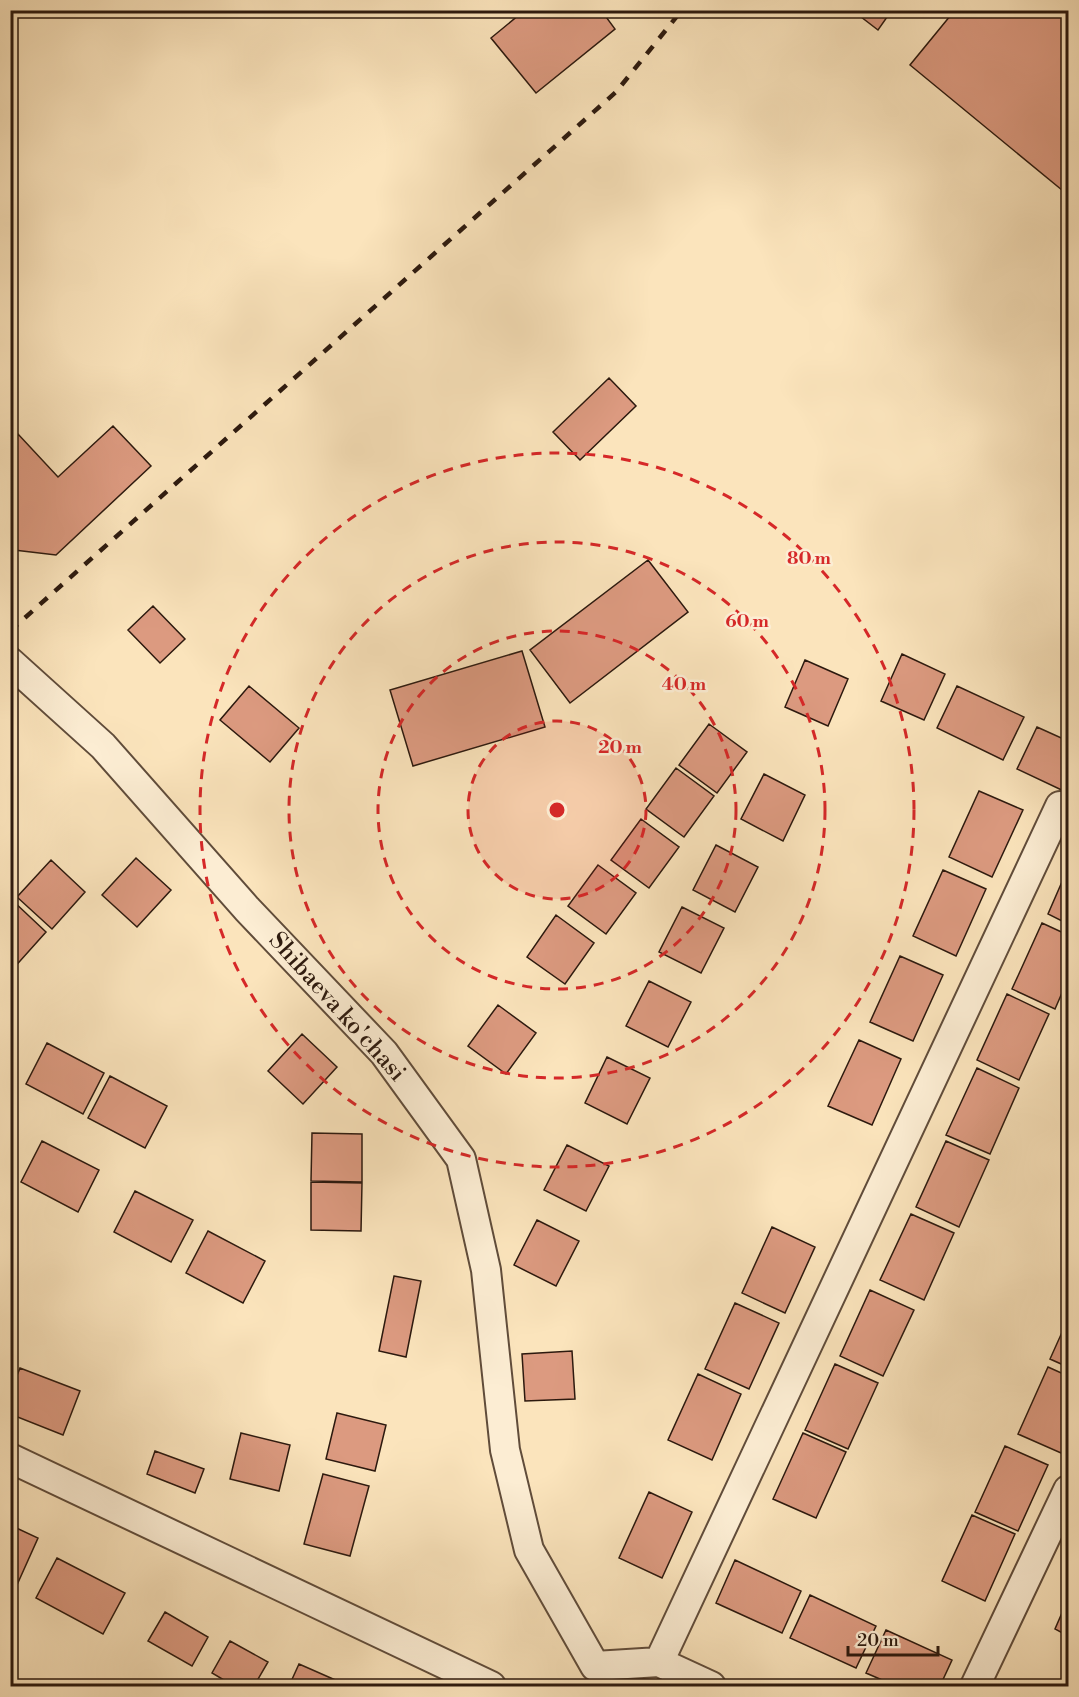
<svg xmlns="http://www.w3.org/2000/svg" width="1079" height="1697" font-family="'Libre Bodoni',serif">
	<rect width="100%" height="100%" fill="#fbe4bc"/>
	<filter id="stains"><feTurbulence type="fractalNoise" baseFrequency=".00333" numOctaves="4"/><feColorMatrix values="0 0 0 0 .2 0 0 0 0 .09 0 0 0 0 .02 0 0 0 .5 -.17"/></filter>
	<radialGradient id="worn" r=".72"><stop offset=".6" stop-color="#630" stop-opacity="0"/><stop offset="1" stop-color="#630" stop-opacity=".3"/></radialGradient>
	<path fill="#dc9a80" stroke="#2c190e" stroke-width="1.5" d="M525 10H601L615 29 536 93 491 38Z
		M852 10H892L878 30Z
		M955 10H1068V195L910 65Z
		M609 378 636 406 580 460 553 432Z
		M113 426 151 466 56 555 14 550 10 546V441L18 434 58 477Z
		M648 560 688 612 570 703 530 650Z
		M153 606 185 639 160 663 128 630Z
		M522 651 545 727 413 766 390 690Z
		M902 654 945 674 924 720 881 701Z
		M805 660 848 679 828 726 785 707Z
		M249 686 299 728 270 762 220 720Z
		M957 686 1024 717 1003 760 937 728Z
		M709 724 747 752 717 793 679 765Z
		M1037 727 1068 741V793L1017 769Z
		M676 768 714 796 684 837 646 809Z
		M764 774 805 795 783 841 741 819Z
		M979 791 1023 810 992 877 949 857Z
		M641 819 679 847 649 888 611 860Z
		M716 845 758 867 735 912 693 890Z
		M136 858 171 890 137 927 102 895Z
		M51 860 85 892 52 929 17 897Z
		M598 865 636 893 606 934 568 906Z
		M1068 868V924L1048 914Z
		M943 870 986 889 956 956 913 936Z
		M12 900 46 932 12 970 10 968Z
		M682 907 724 928 701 973 659 952Z
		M556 915 594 943 565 984 527 957Z
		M1042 923 1068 935V979L1055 1009 1012 989Z
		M900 956 943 975 913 1041 870 1022Z
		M649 981 691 1002 668 1047 626 1026Z
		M1007 994 1049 1014 1019 1080 977 1060Z
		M498 1005 536 1033 506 1074 468 1046Z
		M302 1034 337 1067 303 1104 268 1071Z
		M859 1040 901 1059 872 1125 828 1106Z
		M47 1043 104 1073 83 1114 26 1084Z
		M607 1057 650 1078 627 1124 585 1103Z
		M977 1068 1019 1088 990 1154 946 1135Z
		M110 1076 167 1106 145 1148 88 1118Z
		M312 1133 362 1134V1182L311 1181Z
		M42 1141 99 1170 78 1212 21 1182Z
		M946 1141 989 1160 959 1227 916 1207Z
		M567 1145 609 1166 586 1211 544 1190Z
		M311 1182 362 1183 361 1231 311 1230Z
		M135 1191 193 1220 171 1262 114 1232Z
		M911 1214 954 1233 924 1300 880 1280Z
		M537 1220 579 1241 556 1286 514 1265Z
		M772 1227 815 1247 785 1313 742 1293Z
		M208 1231 265 1261 243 1303 186 1273Z
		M394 1276 421 1281 406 1357 379 1351Z
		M870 1290 914 1310 883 1376 840 1356Z
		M735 1303 779 1323 749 1389 705 1369Z
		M1068 1319V1367L1050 1359Z
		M572 1351 575 1399 525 1401 522 1354Z
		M835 1364 878 1383 848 1449 805 1430Z
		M1048 1367 1068 1376V1436L1061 1453 1018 1434Z
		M20 1368 80 1391 63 1435 10 1414V1393Z
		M698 1374 741 1394 712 1460 668 1440Z
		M337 1413 386 1425 375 1471 326 1459Z
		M241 1433 290 1445 279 1491 230 1479Z
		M803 1433 846 1452 816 1518 773 1499Z
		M1005 1446 1048 1465 1018 1531 975 1512Z
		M155 1451 204 1469 195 1493 147 1474Z
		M323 1474 369 1486 350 1556 304 1544Z
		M649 1492 692 1512 662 1578 619 1558Z
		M972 1515 1015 1534 985 1601 942 1581Z
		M10 1525 38 1538 12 1596 10 1595Z
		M57 1558 125 1593 103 1634 36 1598Z
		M735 1560 801 1591 782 1633 716 1603Z
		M810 1595 876 1626 856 1668 790 1638Z
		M1068 1599V1636L1055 1629Z
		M165 1612 208 1637 192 1666 148 1641Z
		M886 1630 952 1660 940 1686H896L866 1673Z
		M230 1641 268 1662 254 1686H234L212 1673Z
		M299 1664 349 1686H289Z"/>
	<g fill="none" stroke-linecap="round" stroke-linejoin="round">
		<defs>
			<path id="minor" d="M10 662 103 746 247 909 384 1053 461 1159 486 1270 505 1450 529 1550 595 1666
				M10 1458 491 1686
				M659 1662 1060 806
				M595 1666 659 1662 711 1686
				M975 1686 1068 1490"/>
		</defs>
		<use href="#minor" stroke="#604c3a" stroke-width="32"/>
		<use href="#minor" stroke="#fcedd3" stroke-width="28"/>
		<path stroke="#2c190e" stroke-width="4.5" stroke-dasharray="10 10" stroke-linecap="butt" d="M10 631 616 92 682 10"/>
	</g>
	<circle cx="557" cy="810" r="89" fill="#d62828" fill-opacity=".12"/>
	<g fill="none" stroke="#d62828" stroke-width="3" stroke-dasharray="10 8">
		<circle cx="557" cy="810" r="89"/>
		<circle cx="557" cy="810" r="179"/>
		<circle cx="557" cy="810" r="268"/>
		<circle cx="557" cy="810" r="357"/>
	</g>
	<g text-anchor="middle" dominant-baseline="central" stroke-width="5" stroke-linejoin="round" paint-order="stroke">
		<g font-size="24" fill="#2c190e" stroke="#fcedd3">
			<text transform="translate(337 1007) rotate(48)">Shibaeva ko'chasi</text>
		</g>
	</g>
	<circle cx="557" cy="810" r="9" fill="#d62828" stroke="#fcedd3" stroke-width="3"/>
	<g font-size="18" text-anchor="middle" font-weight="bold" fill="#d62828" stroke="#fcedd3" stroke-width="5" stroke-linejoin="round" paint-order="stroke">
		<text x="809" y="564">80 m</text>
		<text x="747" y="627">60 m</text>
		<text x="684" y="690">40 m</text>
		<text x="620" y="753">20 m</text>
	</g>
	<rect width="1079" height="1697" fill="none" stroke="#fbe4bc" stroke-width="36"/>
	<rect x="12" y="12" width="1055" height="1673" fill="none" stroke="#2c190e" stroke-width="3"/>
	<rect x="18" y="18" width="1043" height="1661" fill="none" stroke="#2c190e" stroke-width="1.5"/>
	<path d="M848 1646v9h90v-9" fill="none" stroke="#2c190e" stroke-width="3"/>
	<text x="857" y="1646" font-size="18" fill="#2c190e" stroke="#fcedd3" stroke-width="4.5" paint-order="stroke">20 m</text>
	<rect width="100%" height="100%" filter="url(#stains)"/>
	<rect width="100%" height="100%" fill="url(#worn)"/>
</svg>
